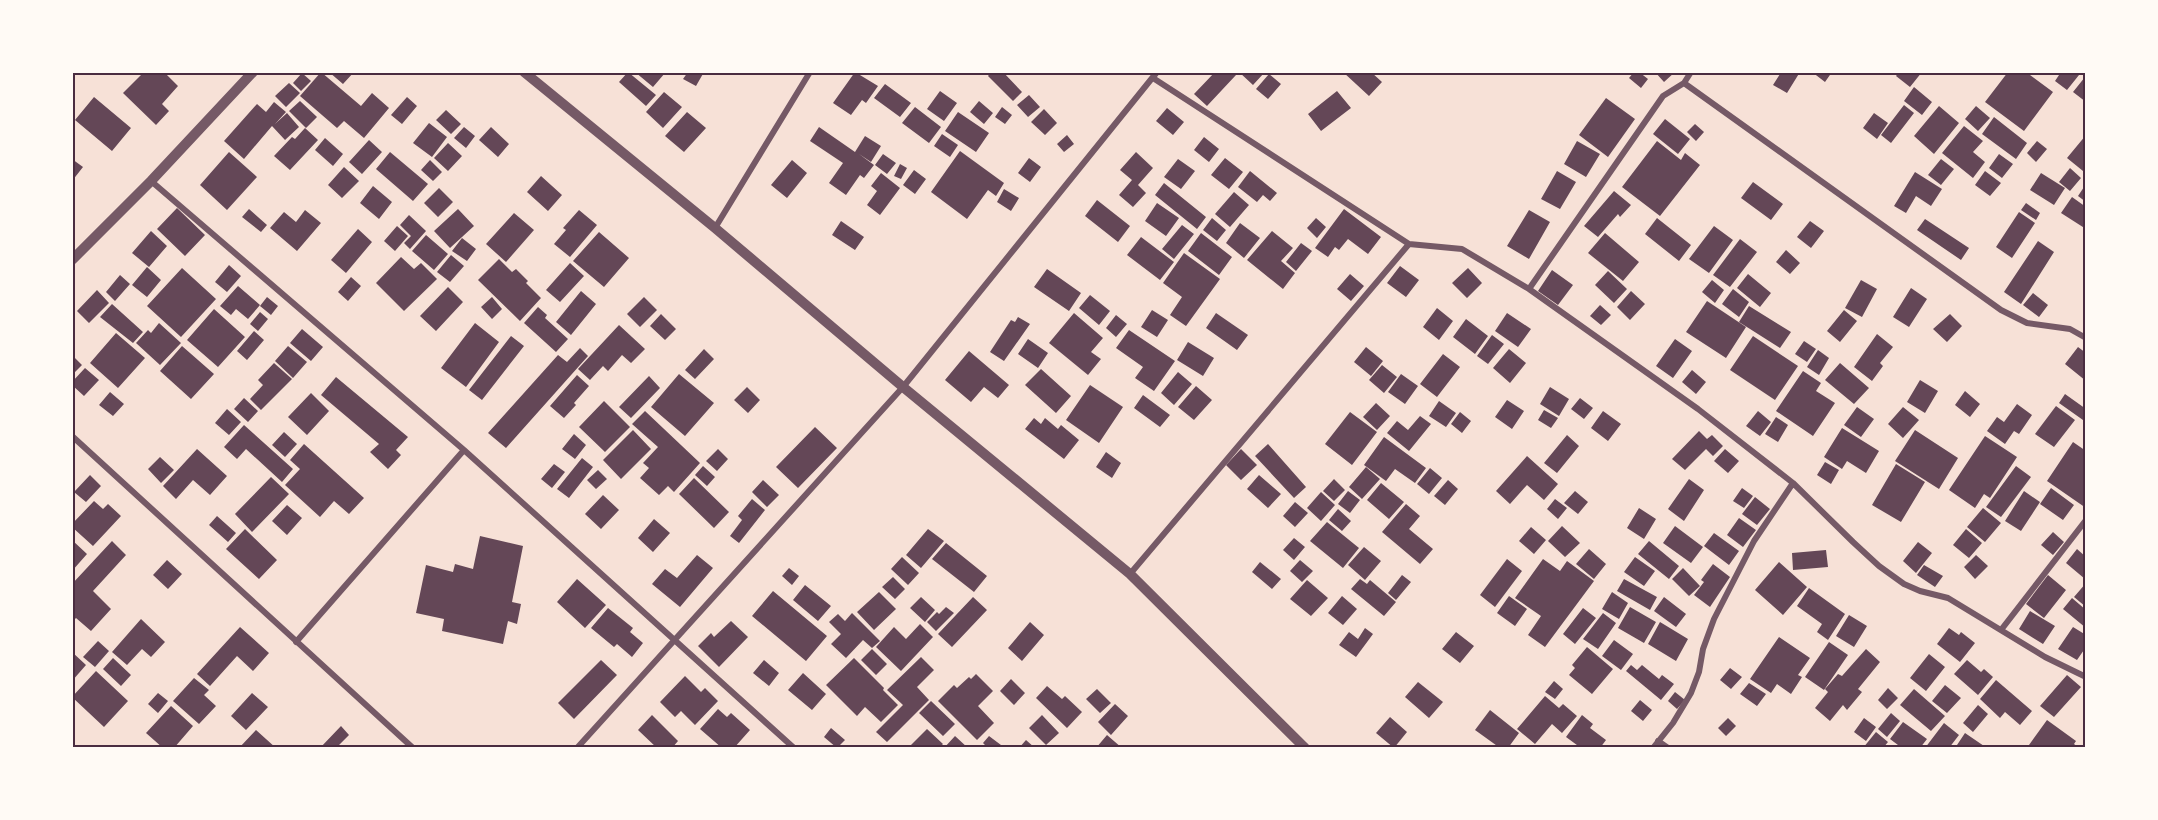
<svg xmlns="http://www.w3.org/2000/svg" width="2158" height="820" font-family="Poppins,sans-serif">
	<rect width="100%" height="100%" fill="#f7e1d7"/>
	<path fill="#644757" d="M144 72H164L178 86 162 104 169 111 156 125 123 93Z
		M321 72 361 106 372 93 389 108 364 138 344 121 337 128 300 96Z
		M329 72H354L343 84Z
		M628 72 656 95 646 106 619 82Z
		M635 72H664L665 73 653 87Z
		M688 72H704L696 86 683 79Z
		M855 72 878 86 866 103 862 100 851 115 833 103Z
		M991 72H1003L1022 92 1013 101 988 76Z
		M1215 72H1233L1236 75 1207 106 1194 94Z
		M1239 72H1263L1264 73 1253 85Z
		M1343 72H1371L1382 82 1369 96Z
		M1634 72H1639L1648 79 1641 88 1629 78Z
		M1655 72H1675L1664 82Z
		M1776 72H1800L1787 93 1773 85 1780 74Z
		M1812 72H1832L1825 82Z
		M1899 72H1922L1910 87 1896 76Z
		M2008 72H2026L2053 92 2024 131 1985 102Z
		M2061 72H2075L2079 75 2067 90 2055 81Z
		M302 73 311 81 301 91 293 83Z
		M1269 74 1281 84 1268 99 1256 89Z
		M2085 77 2086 78V102L2073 92Z
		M289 83 300 93 286 107 275 96Z
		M885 84 911 103 900 117 874 98Z
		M1914 87 1932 102 1922 115 1904 101Z
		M940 91 957 103 944 121 927 109Z
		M1337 91 1351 108 1321 131 1308 114Z
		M664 92 682 107 663 128 646 112Z
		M1029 95 1040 107 1028 117 1017 105Z
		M94 97 131 128 112 151 75 120Z
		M407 97 417 106 402 124 391 115Z
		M1606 98 1635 119 1608 157 1579 135Z
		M300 101 317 117 306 128 289 111Z
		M979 101 993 113 984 124 970 112Z
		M274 102 286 112 275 124 287 113 299 127 285 140 272 126 244 159 224 141 257 104 266 112Z
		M1904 105 1914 113 1891 143 1881 135Z
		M1939 106 1959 123 1934 154 1914 136Z
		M1976 106 1990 118 1978 131 1965 119Z
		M915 107 941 127 929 143 902 123Z
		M1002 107 1012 115 1005 124 995 117Z
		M1167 108 1184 122 1173 135 1156 121Z
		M1044 109 1057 123 1045 135 1031 122Z
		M446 110 461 124 451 134 436 120Z
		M687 112 706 128 684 152 665 136Z
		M958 112 989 133 976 152 945 131Z
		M1874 113 1888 123 1877 139 1863 128Z
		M1994 117 2027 143 2016 159 1982 134Z
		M1665 119 1690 139 1678 154 1653 134Z
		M429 123 447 137 432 157 413 143Z
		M1695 124 1704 132 1696 141 1687 132Z
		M1964 126 1983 141 1973 152 1985 162 1973 178 1942 153Z
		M464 127 475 136 466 148 454 138Z
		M491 127 509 144 498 157 479 140Z
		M819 127 855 152 865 136 881 146 871 162 859 154 874 165 864 178 860 175 846 195 829 183 843 163 810 141Z
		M305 128 318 140 290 170 274 156 292 137 295 139Z
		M942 134 958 145 950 157 934 146Z
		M1067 135 1074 144 1064 152 1057 144Z
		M2086 135V168L2083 171 2067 158Z
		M1204 137 1219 149 1209 162 1194 150Z
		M325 138 343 154 333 166 315 150Z
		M369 140 382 152 362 174 349 162Z
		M1577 141 1600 154 1586 177 1564 164Z
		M1657 141 1681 160 1685 153 1700 165 1660 216 1622 187Z
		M2037 141 2047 149 2036 162 2027 153Z
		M448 143 462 156 448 171 434 158Z
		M960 151 1004 183 996 196 988 190 967 219 931 192Z
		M229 152 257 177 227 210 200 185Z
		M390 152 428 184 413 201 376 169Z
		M1136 152 1153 168 1138 185 1146 193 1133 207 1119 195 1132 180 1120 170Z
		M883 154 896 163 887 174 875 165Z
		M1999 154 2013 164 2002 178 1989 168Z
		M1029 158 1041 167 1030 182 1018 173Z
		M1225 158 1243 172 1229 189 1211 175Z
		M72 159 83 167 72 181Z
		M1178 159 1195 171 1181 189 1164 177Z
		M1941 159 1954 169 1941 185 1928 175Z
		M430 160 442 172 433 181 421 170Z
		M792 160 807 173 787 198 771 185Z
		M900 164 907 168 901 179 894 176Z
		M344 167 359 181 342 198 328 185Z
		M2070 168 2081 178 2070 191 2059 182Z
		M914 170 926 179 915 194 903 185Z
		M1250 171 1277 193 1270 201 1263 195 1257 202 1238 187Z
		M1557 171 1576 182 1560 209 1541 199Z
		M1985 171 2001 183 1990 196 1975 185Z
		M1915 172 1942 189 1931 206 1916 196 1906 213 1894 206Z
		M881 173 900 188 880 215 867 205 877 191 871 186Z
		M2041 173 2065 188 2054 205 2030 190Z
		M541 176 562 195 548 211 527 192Z
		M1753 182 1783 204 1771 220 1741 198Z
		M1164 183 1206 217 1197 229 1155 195Z
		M2086 184V202L2078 196Z
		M373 186 392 202 379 219 360 203Z
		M439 188 453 202 438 217 424 203Z
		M1004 189 1019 198 1011 211 997 202Z
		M1614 191 1631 205 1620 217 1618 214 1598 237 1584 226Z
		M1234 192 1249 205 1230 227 1215 214Z
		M2072 197 2086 207V229L2061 213Z
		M1097 200 1130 226 1118 242 1085 216Z
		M1157 203 1179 218 1166 236 1145 221Z
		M2026 203 2040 213 2036 220 2021 210Z
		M177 208 205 235 185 256 157 229Z
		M249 209 267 225 261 232 242 217Z
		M458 209 474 226 450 248 434 231Z
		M1344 209 1381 237 1368 254 1348 239 1339 250 1335 247 1328 257 1315 248Z
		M305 210 321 223 297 251 270 228 284 212 296 222Z
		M579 210 597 225 570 257 554 244 566 230 563 228Z
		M1529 210 1550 222 1529 259 1507 246Z
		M2019 212 2035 223 2012 258 1996 247Z
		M514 213 534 230 506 262 486 244Z
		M409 215 426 231 410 249 404 243 411 236 400 225Z
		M1212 218 1226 230 1217 241 1203 230Z
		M1316 218 1326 227 1317 238 1307 228Z
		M1657 218 1691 245 1679 261 1645 234Z
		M1925 219 1969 248 1961 260 1917 230Z
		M841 221 864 237 855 250 832 235Z
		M1810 221 1824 231 1811 248 1797 237Z
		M1240 223 1260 238 1244 258 1226 243Z
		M1182 225 1194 234 1174 259 1162 249Z
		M397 226 408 236 395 251 384 241Z
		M1714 226 1733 240 1709 273 1689 259Z
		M358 229 372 242 346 273 331 260Z
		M151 231 167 246 149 267 132 253Z
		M1272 231 1293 248 1281 261 1295 273 1283 289 1247 260Z
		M599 232 629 258 604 287 573 261Z
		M1201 233 1232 257 1219 275 1188 251Z
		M1605 233 1639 262 1623 281 1588 253Z
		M426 235 448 254 434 270 412 251Z
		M1141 237 1174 262 1160 280 1127 255Z
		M462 238 476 249 467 261 452 251Z
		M1740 239 1757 252 1730 287 1713 275Z
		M2038 241 2054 252 2021 304 2004 292Z
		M1301 243 1312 251 1296 271 1286 262Z
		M1786 250 1800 263 1790 274 1776 262Z
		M1184 253 1220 279 1186 326 1170 315 1182 297 1163 283Z
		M451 255 464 266 450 282 437 272Z
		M401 257 414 269 421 263 437 279 404 311 376 283Z
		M499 259 512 272 516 269 528 281 526 283 541 298 520 321 478 280Z
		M570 263 584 276 560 302 546 290Z
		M229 265 241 276 227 292 215 282Z
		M1400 266 1419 280 1406 297 1387 283Z
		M147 267 161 280 147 297 132 285Z
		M182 268 216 299 181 337 147 306Z
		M1468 268 1482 283 1467 298 1452 283Z
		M1047 269 1081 293 1069 311 1034 287Z
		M1552 270 1573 285 1558 305 1538 291Z
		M1608 271 1627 289 1614 303 1595 285Z
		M1350 274 1364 286 1351 301 1337 289Z
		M1748 274 1771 293 1760 307 1737 288Z
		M120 275 130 284 115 301 106 292Z
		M351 277 361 286 348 301 338 292Z
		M1712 280 1724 290 1715 303 1702 292Z
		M1861 280 1877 289 1862 317 1845 308Z
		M238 286 260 305 248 319 236 309 231 315 220 306Z
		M448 287 463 302 436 331 420 316Z
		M1911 288 1927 299 1909 327 1893 317Z
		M1733 289 1749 302 1739 317 1722 304Z
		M97 290 109 303 89 323 77 311Z
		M581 291 596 304 571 335 556 322Z
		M1631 291 1645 304 1630 320 1617 307Z
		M2033 293 2048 305 2039 317 2023 305Z
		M1090 295 1110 311 1099 325 1079 308Z
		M267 297 278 306 271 315 260 306Z
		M492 297 502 309 492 319 481 307Z
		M644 297 657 310 640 327 627 314Z
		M1707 301 1746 327 1726 358 1686 332Z
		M112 304 143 332 133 343 100 317Z
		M1600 305 1611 315 1601 325 1590 316Z
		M1749 306 1791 332 1780 348 1739 322Z
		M538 307 547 315 545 318 568 339 556 352 524 323Z
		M1437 308 1453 321 1439 340 1423 327Z
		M214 309 245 337 218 367 187 340Z
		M1152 310 1168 320 1157 337 1141 327Z
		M1844 310 1857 321 1840 342 1827 331Z
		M260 312 268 319 258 331 250 324Z
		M1074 313 1103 338 1091 352 1101 359 1088 375 1049 343Z
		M1216 313 1248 335 1237 350 1206 328Z
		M1507 313 1531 329 1518 347 1495 331Z
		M661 314 676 329 665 340 650 326Z
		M1950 314 1962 326 1947 342 1933 329Z
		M1116 315 1127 324 1116 337 1106 328Z
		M1018 317 1030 324 1004 361 990 352 1011 320 1015 322Z
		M1466 319 1488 336 1475 354 1453 337Z
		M159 323 181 343 160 365 136 343 148 330 151 333Z
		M475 323 499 342 466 387 441 368Z
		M619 325 645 349 631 363 622 355 608 371 603 366 590 380 578 369Z
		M302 329 323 347 311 361 290 343Z
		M1129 330 1175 361 1154 391 1135 378 1143 367 1116 348Z
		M254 331 264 340 247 360 237 351Z
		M116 333 145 358 118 388 90 363Z
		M1877 334 1893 347 1880 363 1883 366 1872 381 1854 367Z
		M1492 335 1504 344 1488 364 1477 356Z
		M511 336 524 346 482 400 469 390Z
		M1753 336 1798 366 1775 400 1730 370Z
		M1028 339 1048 353 1038 368 1018 354Z
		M1675 339 1692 351 1673 378 1656 366Z
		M1804 341 1816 349 1807 362 1795 354Z
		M1188 342 1214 358 1203 376 1177 360Z
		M182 346 214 374 191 399 160 371Z
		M288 346 307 362 293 378 275 361Z
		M1366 347 1383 361 1371 376 1354 362Z
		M2078 347 2086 353V381L2065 364Z
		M580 348 588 356 506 448 488 433 558 355 567 362Z
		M704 349 714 359 695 379 685 370Z
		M1509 349 1526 363 1510 383 1493 368Z
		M1818 350 1829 358 1819 375 1807 367Z
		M969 351 1009 385 998 398 984 387 971 402 945 380Z
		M1443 354 1460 367 1437 397 1420 384Z
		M72 355 82 365 72 375Z
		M274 363 292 379 261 410 250 399 263 385 258 380Z
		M1840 363 1869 388 1854 404 1825 380Z
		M1382 365 1397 377 1384 393 1369 380Z
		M85 368 99 380 84 396 72 385V382Z
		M1041 369 1071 396 1056 413 1025 385Z
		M1692 370 1706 382 1696 394 1682 382Z
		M1803 371 1821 383 1816 391 1835 403 1813 436 1776 411Z
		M1178 372 1192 384 1174 405 1161 393Z
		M679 374 714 403 685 436 651 407Z
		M1401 374 1418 386 1405 404 1388 392Z
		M577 375 589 386 574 403 576 405 564 418 550 406Z
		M649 376 660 388 631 418 619 407Z
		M336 377 408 437 396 450 401 455 388 469 370 452 379 444 321 395Z
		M1920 380 1938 391 1925 413 1907 402Z
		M1090 385 1123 407 1099 443 1066 420Z
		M1196 386 1212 400 1194 420 1178 407Z
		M747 387 760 400 748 413 734 400Z
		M1550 387 1569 399 1559 416 1540 404Z
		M1965 391 1980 404 1970 417 1955 405Z
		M110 392 124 404 113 416 99 405Z
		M311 393 329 411 307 435 288 417Z
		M2065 394 2086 409V416L2083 420 2059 403Z
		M1143 395 1170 415 1160 427 1134 408Z
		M244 398 258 411 248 422 234 409Z
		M1580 398 1593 408 1584 419 1571 409Z
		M1507 400 1524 411 1512 429 1495 417Z
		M604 401 630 427 605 452 579 427Z
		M1439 401 1456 413 1446 427 1429 416Z
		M1376 403 1390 416 1377 430 1363 417Z
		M2017 404 2032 415 2019 434 2014 431 2005 444 1987 431 1997 417 2004 422Z
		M2056 406 2075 420 2054 447 2035 434Z
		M1857 407 1874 419 1861 437 1844 425Z
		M1903 407 1919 420 1903 438 1888 424Z
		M227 409 241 422 229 435 215 423Z
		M1544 410 1558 418 1551 428 1538 420Z
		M645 411 700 463 674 492 668 486 659 495 640 478 649 468 643 463 658 447 632 424Z
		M1603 411 1621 424 1608 441 1591 428Z
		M1758 411 1771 422 1760 436 1746 426Z
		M1350 412 1377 432 1352 465 1325 444Z
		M1460 412 1471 421 1462 433 1451 424Z
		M1420 416 1431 424 1409 451 1387 433 1397 421 1408 430Z
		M1776 417 1788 425 1778 442 1765 434Z
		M1034 418 1041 424 1045 418 1058 429 1061 425 1079 440 1064 459 1025 429Z
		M244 425 293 469 282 482 246 449 237 459 224 447Z
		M815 427 837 448 798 488 776 467Z
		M1842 428 1879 451 1866 473 1847 461 1842 469 1824 457Z
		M633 430 651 449 621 479 603 460Z
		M1915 430 1958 458 1939 489 1895 461Z
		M1699 431 1707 439 1712 435 1723 446 1713 456 1706 449 1685 470 1672 459Z
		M284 432 297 444 285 457 272 445Z
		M574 434 586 445 575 459 562 449Z
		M1567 435 1579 446 1557 473 1544 463Z
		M1985 436 2017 457 1990 498 1984 494 1975 508 1949 490Z
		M1384 437 1426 468 1415 483 1395 469 1386 481 1364 465Z
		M2073 442 2086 451V508L2047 481Z
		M304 444 364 498 349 514 334 501 320 517 285 485 300 469 290 460Z
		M1268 444 1306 487 1294 498 1255 456Z
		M197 449 227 476 210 495 193 480 176 499 163 486Z
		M718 449 728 459 717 471 706 461Z
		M1241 449 1257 465 1241 480 1226 465Z
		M1725 449 1739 461 1728 473 1714 461Z
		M1106 452 1121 463 1112 478 1096 467Z
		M1527 456 1558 484 1544 500 1527 485 1510 504 1496 491Z
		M160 457 174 470 161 483 148 469Z
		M582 458 593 467 569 498 557 489Z
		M1825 462 1839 470 1831 484 1817 475Z
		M554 464 565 472 552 488 541 479Z
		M1896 464 1925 482 1901 522 1872 505Z
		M703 466 715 477 707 486 695 475Z
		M2016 466 2031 477 2001 517 1986 507Z
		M1366 467 1380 479 1362 499 1349 487Z
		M1430 468 1442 478 1429 494 1417 484Z
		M598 470 607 479 596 489 587 480Z
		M90 475 101 486 86 502 74 492Z
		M1259 475 1281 494 1268 508 1247 489Z
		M271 477 289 494 252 532 235 514Z
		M694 478 729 512 714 528 679 494Z
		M1334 479 1345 490 1334 501 1323 491Z
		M1689 479 1704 490 1684 521 1668 509Z
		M763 480 779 495 767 507 752 492Z
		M1448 480 1458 489 1445 505 1434 496Z
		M1381 483 1404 502 1389 519 1367 500Z
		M1742 488 1753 496 1744 508 1733 501Z
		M2051 488 2074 505 2063 520 2040 504Z
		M1348 491 1360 500 1350 513 1338 504Z
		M1575 491 1588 502 1578 514 1564 503Z
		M2024 491 2040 502 2021 531 2005 521Z
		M1321 492 1335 505 1321 521 1307 508Z
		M603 495 619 510 601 529 585 514Z
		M1755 497 1770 509 1757 525 1742 514Z
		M752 499 765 510 739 543 730 536 742 520 738 516Z
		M1555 499 1567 508 1558 519 1547 509Z
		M94 501 103 509 108 504 121 516 93 546 72 527V524Z
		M1295 502 1308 513 1295 527 1283 516Z
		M1406 504 1420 516 1409 529 1433 549 1420 564 1382 532Z
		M287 505 302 518 287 535 272 521Z
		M1639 508 1656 519 1644 539 1627 528Z
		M1983 508 2001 523 1985 542 1967 527Z
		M1338 509 1351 521 1342 531 1329 520Z
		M217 516 236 533 228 542 209 525Z
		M1739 518 1756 530 1743 547 1727 535Z
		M654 519 670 533 653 552 638 538Z
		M1327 522 1359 548 1343 568 1310 541Z
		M1562 526 1580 543 1565 557 1548 541Z
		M1675 526 1703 547 1691 563 1663 543Z
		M1531 527 1546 540 1534 554 1519 541Z
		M245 529 277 560 259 579 226 549Z
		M928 529 944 541 921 568 906 555Z
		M1966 529 1982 543 1969 558 1953 545Z
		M2053 532 2064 542 2053 555 2041 545Z
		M1714 533 1739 551 1729 565 1704 546Z
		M480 536 523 546 512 602 521 604 517 624 508 621 503 644 442 631 444 619 416 613 426 565 453 572 455 564 473 569Z
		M1294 538 1305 547 1294 560 1283 550Z
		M72 540 87 554 72 571Z
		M112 541 126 555 93 591 111 609 91 631 76 618 72 622V584Z
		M1649 541 1679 566 1669 579 1638 554Z
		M1918 542 1932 553 1916 573 1903 561Z
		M946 543 987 576 974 592 932 559Z
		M1364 547 1381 561 1365 580 1348 565Z
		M1589 549 1606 564 1594 579 1576 564Z
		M2077 549 2086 557 2085 579 2066 563Z
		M1826 550 1828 567 1793 570 1792 553Z
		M697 555 713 568 680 607 652 584 665 569 677 578Z
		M1976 555 1988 566 1975 579 1964 567Z
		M902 557 919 573 908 585 891 569Z
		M1635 557 1655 571 1644 586 1624 572Z
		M1507 559 1522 571 1495 607 1480 595Z
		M1543 559 1560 571 1567 561 1594 581 1545 647 1528 635 1541 616 1515 598Z
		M167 560 182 574 168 589 153 575Z
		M1300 560 1313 571 1302 582 1290 571Z
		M1260 562 1281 579 1272 589 1252 572Z
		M1779 562 1807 587 1783 615 1755 590Z
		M1713 564 1730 577 1710 607 1694 595 1704 582 1701 580Z
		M1924 565 1943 576 1935 587 1917 575Z
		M789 568 799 576 792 585 782 576Z
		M1683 568 1700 586 1689 596 1672 579Z
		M1402 575 1411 582 1396 600 1388 593Z
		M2048 575 2066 590 2044 618 2026 604Z
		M893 577 905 589 895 599 882 587Z
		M577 579 606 605 585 628 557 602Z
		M1360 579 1367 584 1370 580 1396 602 1384 616 1351 589Z
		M1624 579 1657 597 1650 610 1617 591Z
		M1307 580 1328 598 1311 616 1290 599Z
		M2086 583V607L2074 597Z
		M805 585 831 606 818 621 793 600Z
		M1809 588 1845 614 1828 640 1817 632 1822 624 1797 606Z
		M773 591 827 636 806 661 752 616Z
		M879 592 896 609 874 630 857 612Z
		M1612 592 1628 603 1619 619 1602 609Z
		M1342 596 1357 609 1343 625 1328 613Z
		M1509 596 1527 609 1515 626 1497 613Z
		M921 597 935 610 925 622 910 608Z
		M973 597 987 610 952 647 938 634Z
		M1664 597 1686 614 1676 627 1654 611Z
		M2072 598 2086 610V628L2063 609Z
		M946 607 954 613 936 631 927 622 937 612 939 614Z
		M1630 607 1656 622 1644 643 1618 628Z
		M608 608 633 628 630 632 643 643 632 657 617 644 614 647 591 628Z
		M1583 608 1596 618 1575 644 1563 634Z
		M2030 611 2055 626 2043 644 2019 629Z
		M852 613 880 641 872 648 863 640 846 658 831 644 841 634 829 622 838 614 845 621Z
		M1603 613 1616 623 1598 649 1583 639Z
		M1849 615 1867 626 1854 647 1836 636Z
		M141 619 165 642 151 657 142 649 127 665 112 652Z
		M731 621 748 637 719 667 698 646 711 633 714 637Z
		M1030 622 1044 635 1022 661 1008 648Z
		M1660 622 1688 639 1676 661 1648 644Z
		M920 624 933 637 901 671 876 647 894 627 906 639Z
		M240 627 269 653 253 671 237 656 210 686 197 674Z
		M2073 627 2086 635V647L2077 660 2058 649Z
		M1365 628 1373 634 1356 657 1339 645 1349 632 1358 639Z
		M1949 628 1959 635 1961 632 1975 643 1960 662 1937 644Z
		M1456 632 1474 646 1460 663 1442 649Z
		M1779 637 1810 658 1798 675 1802 677 1791 694 1777 684 1771 693 1750 679Z
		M1614 640 1633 654 1621 670 1602 656Z
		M98 641 109 651 95 667 83 657Z
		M1829 642 1848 655 1824 690 1805 677Z
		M1587 647 1613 669 1592 694 1569 675 1575 668 1572 665Z
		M872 649 887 664 876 675 861 660Z
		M1866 649 1880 662 1858 689 1862 692 1847 710 1843 705 1830 721 1815 708 1828 692 1825 689 1838 674 1842 676Z
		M72 652 86 665 72 681Z
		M1929 654 1945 667 1926 691 1910 678Z
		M921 657 934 670 917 687 929 700 887 742 876 732 903 705 887 690Z
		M113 658 131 675 121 686 103 669Z
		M854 658 884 688 883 690 898 705 881 722 865 707 857 716 826 685Z
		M601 660 617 675 574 719 558 703Z
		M764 660 779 673 769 686 753 673Z
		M1967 660 1981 672 1984 669 1993 677 1978 695 1954 674Z
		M1631 665 1637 670 1642 665 1659 679 1662 675 1674 684 1661 700 1626 671Z
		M1730 668 1742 677 1731 689 1720 680Z
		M96 671 128 701 104 727 72 697Z
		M803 673 826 694 812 710 788 690Z
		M976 674 993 691 978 706 994 723 977 740 938 701 954 685 957 688 969 677 971 679Z
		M2067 675 2081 687 2054 717 2040 706Z
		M685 676 701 692 705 688 718 701 695 725 681 711 675 717 660 702Z
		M194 678 209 690 204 695 216 706 199 724 173 701Z
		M1011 679 1025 693 1014 705 1000 691Z
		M1996 680 2032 711 2020 725 2005 712 2000 718 1980 699Z
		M1554 681 1563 689 1555 699 1545 692Z
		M1418 682 1443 702 1429 718 1405 697Z
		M1749 683 1766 694 1757 706 1740 694Z
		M1945 685 1961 698 1947 713 1932 701Z
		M1047 686 1062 699 1065 696 1082 712 1067 728 1036 698Z
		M1888 688 1898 698 1887 709 1878 700Z
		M1097 689 1111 703 1100 713 1086 699Z
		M1914 689 1945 716 1931 731 1900 705Z
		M1675 692 1685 700 1677 709 1668 701Z
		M158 693 168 701 158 713 148 704Z
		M252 693 268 707 246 730 231 716Z
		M1545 696 1559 708 1563 704 1577 716 1562 733 1552 724 1535 744 1517 729Z
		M1640 700 1652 710 1643 721 1631 711Z
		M931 701 955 724 943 736 919 713Z
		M1115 704 1128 716 1111 735 1098 722Z
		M1978 705 1988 714 1973 732 1963 723Z
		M171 706 193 726 174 748H163L146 733Z
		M718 709 727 717 731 713 750 730 734 748H722L700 729Z
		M1490 710 1519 733 1508 748H1500L1475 730Z
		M1891 713 1900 721 1887 737 1878 729Z
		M652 715 678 741 672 748H657L638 730Z
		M1042 715 1059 733 1046 745 1029 728Z
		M1582 715 1593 724 1590 728 1606 740 1600 748H1581L1566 737Z
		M1390 717 1407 732 1394 748 1376 733Z
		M1728 718 1736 726 1726 736 1718 728Z
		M1864 718 1876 727 1866 741 1854 732Z
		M2047 720 2076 741 2074 744 2079 748H2034L2029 745Z
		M1903 722 1927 739 1920 748H1902L1890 739Z
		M1944 723 1959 735 1949 748H1925Z
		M341 726 349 735 336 748H320Z
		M831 728 845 740 837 748 824 737Z
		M927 729 943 744 939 748H908Z
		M256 730 276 748H239Z
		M1876 732 1888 742 1883 748H1863Z
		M1965 733 1984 746 1983 748H1955Z
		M1107 735 1122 748H1096Z
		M955 736 968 748H944Z
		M989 736 1001 745 999 748H988L983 743Z
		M1026 740 1035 748H1019Z"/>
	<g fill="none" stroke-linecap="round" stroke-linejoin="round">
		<path stroke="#755966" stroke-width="6" d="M1153 78 1409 244 1462 249 1529 289 1698 409 1793 483 1853 542 1879 566 1904 584 1920 591 1948 598 2045 657 2086 677
			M1684 83 2001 310 2027 323 2070 329 2086 338
			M151 181 464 450 794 748
			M715 228 810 72
			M1529 289 1663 96 1684 83 1691 72
			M72 436 413 748
			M1130 574 1409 244
			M2001 630 2086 520
			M296 642 464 450
			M1658 741 1668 748
			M577 748 903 387 1157 72
			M1653 748 1673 723 1691 693 1699 672 1703 649 1714 619 1754 541 1793 483"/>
		<path stroke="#755966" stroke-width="10" d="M524 72 715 228 903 387 1130 574 1305 748
			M72 260 151 181 253 72"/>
	</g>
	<rect width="2158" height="820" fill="none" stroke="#fffaf5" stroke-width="147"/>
	<rect x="74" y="74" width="2010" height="672" fill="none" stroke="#4a2c40" stroke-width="2"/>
</svg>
